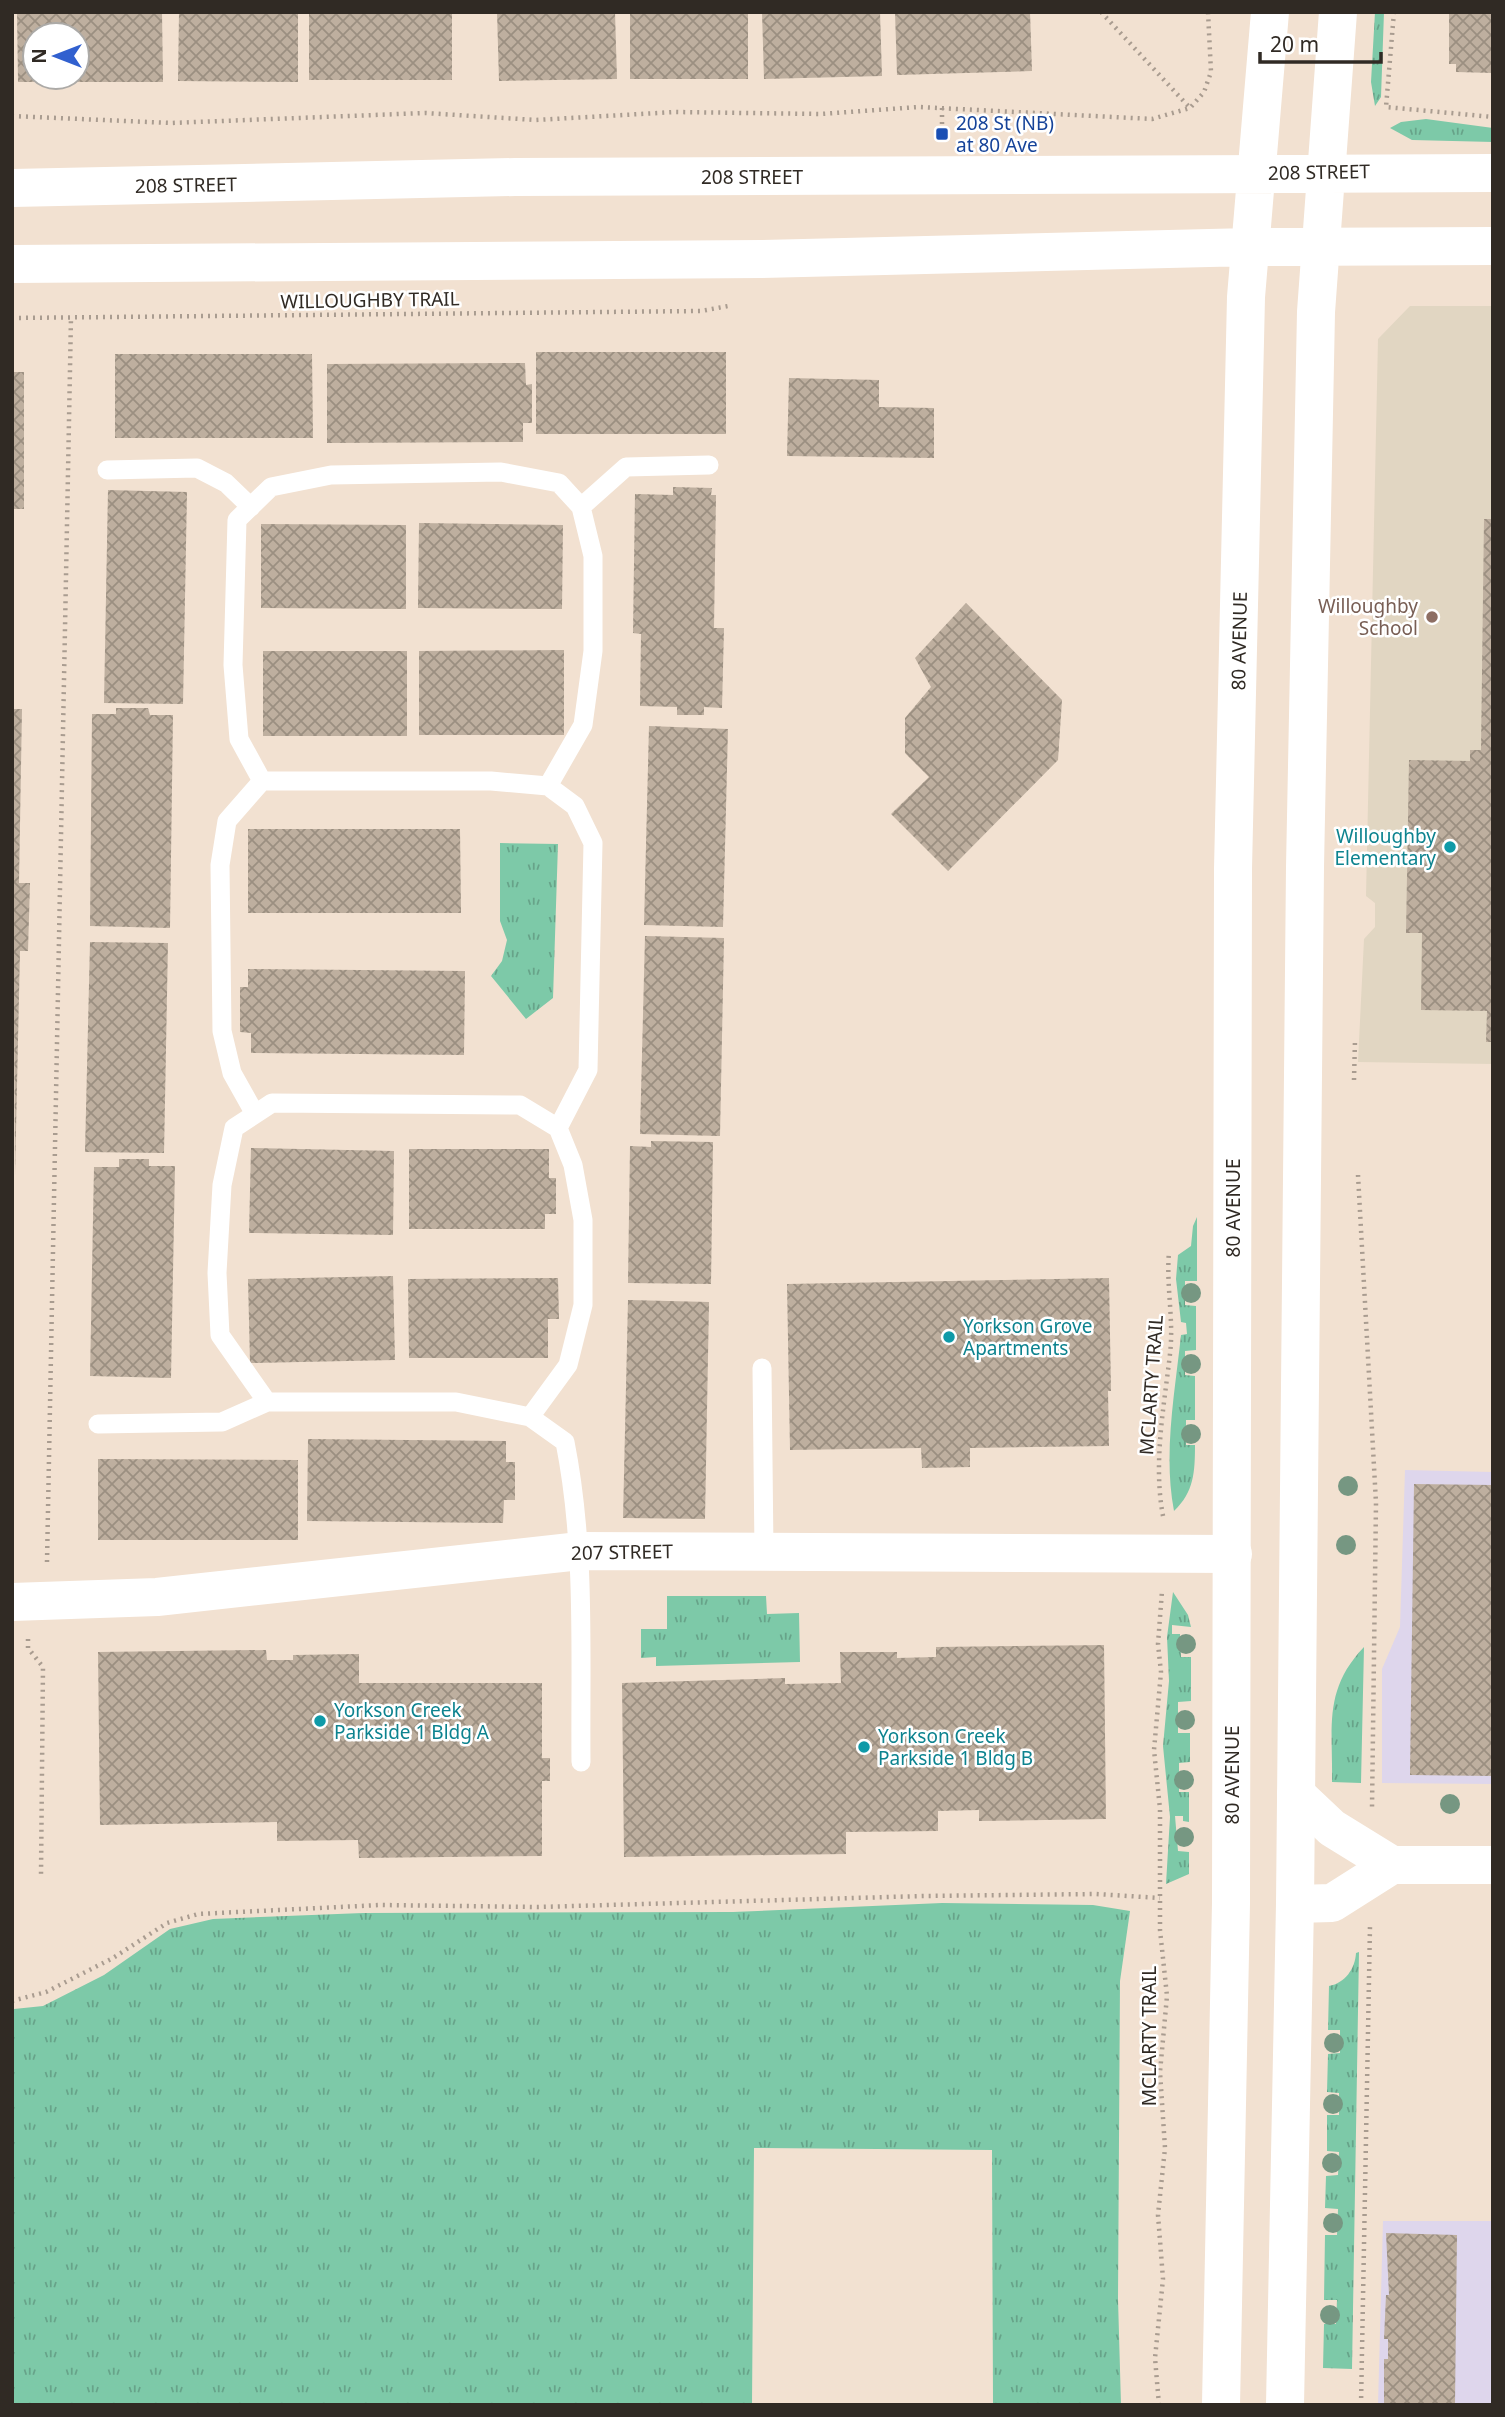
<svg xmlns="http://www.w3.org/2000/svg" width="1505" height="2417" font-family="'Noto Sans',sans-serif">
	<defs>
		<pattern id="grass-tufts" width="24" height="20" patternUnits="userSpaceOnUse" patternTransform="scale(1.75)"><rect width="24" height="20" fill="#7dc9a8"/><path d="M3 7l-1-3M5 7V3M7 7l1-3M15 17l-1-3M17 17v-4M19 17l1-3" fill="none" stroke="#67a389"/></pattern>
		<pattern id="building-cross-hatch" width="8" height="8" patternUnits="userSpaceOnUse" patternTransform="scale(1.75)"><rect width="8" height="8" fill="#beaf9f"/><path d="M0 0l8 8M0 8l8-8" fill="none" stroke="#9b8f81"/></pattern>
	</defs>
	<rect width="100%" height="100%" fill="#f2e1d1"/>
	<path fill="#ded6ec" d="M1405 1470 1493 1472V1784L1382 1783V1669L1400 1627Z
		M1383 2221H1493V2405H1378Z"/>
	<path fill="#e1d6c2" d="M1410 306H1493V1064L1358 1062 1364 939 1375 927V903L1366 896 1378 339Z"/>
	<path fill="url(#grass-tufts)" d="M1375 12H1384L1381 97 1375 106 1371 82Z
		M1426 119 1493 128V142L1412 140 1390 128 1401 122Z
		M500 843 558 844 553 998 526 1019 491 976 502 961 507 940 500 921Z
		M1197 1217V1281H1185V1305L1196 1306V1350L1185 1351V1375L1195 1376V1420H1186V1445H1195C1195 1472 1194 1492 1174 1511 1163 1454 1175 1392 1181 1335L1187 1334 1186 1323 1181 1322 1176 1279 1178 1255 1191 1246 1193 1226Z
		M1173 1592 1188 1615 1191 1627 1172 1625V1634H1180L1181 1657H1191V1701L1178 1702V1733H1190V1762L1179 1763V1792H1189V1822L1183 1821V1816H1175L1178 1851 1189 1852V1874L1166 1884 1170 1817 1163 1746 1169 1681 1167 1637Z
		M667 1596H766L767 1614 799 1613 800 1662 656 1666V1657L641 1658V1629H667Z
		M1364 1647 1361 1783 1332 1782C1333 1727 1323 1690 1364 1647Z
		M12 1886 14 2009 43 2006 104 1975 170 1929 213 1919 363 1913 733 1912 942 1903 1093 1905 1130 1911 1120 1981 1118 2299 1121 2405H993L992 2150 754 2148 752 2405H12Z
		M1359 1952 1352 2369 1323 2368 1324 2324H1336L1337 2300H1324L1325 2235H1337L1338 2209 1325 2208 1326 2176 1338 2175 1339 2152 1327 2151V2115H1339V2093L1327 2092 1328 2054 1340 2053V2030H1328L1329 1986C1345 1983 1355 1969 1356 1953Z"/>
	<path fill="url(#building-cross-hatch)" fill-rule="evenodd" d="M17 12H162L163 82H18ZM35 35H77V77H35Z
		M179 12H298V82L178 81Z
		M309 12H452V80H309Z
		M497 12H615L617 79 499 81Z
		M630 12H748V79H630Z
		M762 12H880L882 76 764 79Z
		M895 12H1030L1032 71 897 75Z
		M1449 12H1493V73L1456 72V64H1449Z
		M536 352H726V434H536Z
		M115 354H312L313 438H115Z
		M525 363 526 385 532 384V423H523V442L327 443V364Z
		M12 372H24V509H12Z
		M789 378 879 380V407L934 408V458L787 456Z
		M673 487 712 488 711 495H716L714 628H724L722 708 704 707V715H677V707L640 706 641 634 633 633 635 494 673 495Z
		M108 490 187 492 183 704 104 703Z
		M1484 519H1493V1042H1486L1487 1011 1421 1010 1422 933H1406L1409 760 1470 761V750H1481Z
		M419 523 563 525 562 609 418 608Z
		M261 524 406 525V609L261 608Z
		M966 603 1062 700 1058 760 948 871 891 814 929 777 905 753V718L931 687 915 658Z
		M564 650V735H419V651Z
		M263 651H407V736H263Z
		M116 708H148L150 715H173L170 928 90 926 92 714H116Z
		M12 709H22L19 883H30L28 951H20L15 1175Z
		M649 726 728 729 723 927 644 925Z
		M248 829H460L461 913H248Z
		M645 936 724 938 720 1136 640 1134Z
		M90 942 168 943 164 1153 85 1152Z
		M248 969 465 971 464 1055 251 1053V1033L240 1032V987H248Z
		M651 1141 713 1142 711 1284 628 1283 630 1146 651 1147Z
		M251 1148 394 1151 393 1235 249 1233Z
		M409 1149H549V1178H556V1214H545V1229H409Z
		M119 1159H149V1166H175L171 1378 90 1376 94 1167H119Z
		M393 1276 395 1360 250 1363 248 1279Z
		M558 1278 559 1319H548V1358H409L408 1279Z
		M1109 1278 1111 1391H1108L1109 1446 970 1448V1467L922 1468 921 1448 790 1450 787 1284Z
		M628 1300 709 1302 705 1519 623 1518Z
		M308 1439 506 1441V1462H515V1500H504L503 1523 307 1521Z
		M98 1459 298 1460V1540H98Z
		M1414 1484 1493 1485V1776L1410 1775Z
		M1104 1645 1106 1819 979 1821V1810L938 1811V1831L846 1832V1854L624 1857 622 1683 785 1678V1684L841 1683 840 1652H897V1658L936 1657V1647Z
		M266 1650 267 1660H293V1655L359 1654V1683H542V1758H550V1781H542V1856L359 1858 358 1840 277 1841V1822L100 1825 98 1652Z
		M1386 2233 1457 2235 1455 2405 1384 2404V2359H1388V2339H1384L1386 2295H1389Z"/>
	<g fill="none" stroke-linecap="round" stroke-linejoin="round">
		<path stroke="#a99c90" stroke-width="4.5" stroke-dasharray="2 5" stroke-linecap="butt" d="M1101 12 1190 108
			M1394 12 1386 107 1493 117
			M942 108V134
			M12 116 171 123 425 113 536 120 675 112 821 114 919 107 1152 119 1190 108 1204 92 1211 72 1208 12
			M12 318 701 311 728 306
			M1354 1080 1355 1040
			M1358 1175 1376 1503 1372 1808
			M1163 1516C1153 1463 1164 1407 1170 1354 1174 1320 1166 1286 1169 1252
			M47 1562 71 317
			M28 1639V1648L43 1667 41 1875
			M12 2001 46 1992 113 1958 167 1923 198 1914 380 1905 538 1907 923 1896 1096 1894 1160 1898
			M1159 2405 1155 2358 1163 2279 1158 2215 1165 2148 1160 2072 1167 1996 1160 1930V1809L1154 1750 1161 1672 1158 1644 1162 1591
			M1361 2405 1370 1926"/>
		<path stroke="#fff" stroke-width="19" d="M107 470 197 468 226 483 251 507
			M581 507 626 467 709 465
			M262 781 239 739 233 665 237 520 271 487 331 475 501 472 559 483 581 507 593 556V651L583 725 548 786
			M255 1114 232 1073 222 1031 220 865 227 821 262 781H491L548 786 575 806 593 843 588 1070 558 1128
			M762 1368 764 1552
			M267 1402 220 1335 217 1273 222 1185 234 1128 272 1103 520 1105 558 1128 573 1165 583 1220V1305L568 1365 530 1417
			M98 1424 222 1422 267 1402H456L530 1417 565 1442C586 1548 580 1655 581 1762"/>
		<path stroke="#fff" stroke-width="38" d="M12 1602 157 1597 580 1551 1233 1554"/>
		<path stroke="#fff" stroke-width="38" d="M1296 1794 1332 1828 1392 1865H1493
			M1295 1904 1332 1903 1392 1865"/>
		<path stroke="#fff" stroke-width="38" d="M12 188 515 177 1493 173
			M12 264 762 259 1250 247 1493 246
			M1221 2405 1231 1903 1233 869 1246 297 1270 12
			M1285 2405 1295 1904 1305 867 1316 312 1338 12"/>
	</g>
	<g fill="#769782">
		<circle cx="1191" cy="1293" r="10"/>
		<circle cx="1191" cy="1364" r="10"/>
		<circle cx="1191" cy="1434" r="10"/>
		<circle cx="1348" cy="1486" r="10"/>
		<circle cx="1346" cy="1545" r="10"/>
		<circle cx="1186" cy="1644" r="10"/>
		<circle cx="1185" cy="1720" r="10"/>
		<circle cx="1184" cy="1780" r="10"/>
		<circle cx="1450" cy="1804" r="10"/>
		<circle cx="1184" cy="1837" r="10"/>
		<circle cx="1334" cy="2043" r="10"/>
		<circle cx="1333" cy="2104" r="10"/>
		<circle cx="1332" cy="2163" r="10"/>
		<circle cx="1333" cy="2223" r="10"/>
		<circle cx="1330" cy="2315" r="10"/>
	</g>
	<rect fill="#1a4fb4" stroke="#fff" stroke-width="2.5" x="935" y="127" width="14" height="14" rx="3.5"/>
	<circle fill="#8d6e63" stroke="#fff" stroke-width="2.5" cx="1432" cy="617" r="7"/>
	<g fill="#0f9aa8" stroke="#fff" stroke-width="2.5">
		<circle cx="1450" cy="847" r="7"/>
		<circle cx="949" cy="1337" r="7"/>
		<circle cx="320" cy="1721" r="7"/>
		<circle cx="864" cy="1747" r="7"/>
	</g>
	<g text-anchor="middle" dominant-baseline="central" stroke-width="5" stroke-linejoin="round" paint-order="stroke">
		<g font-size="19" fill="#164399" stroke="#fff" text-anchor="start">
			<text x="956" y="123">208 St (NB)<tspan x="956" dy="22">at 80 Ave</tspan></text>
		</g>
		<g font-size="19" fill="#302a24" stroke="#fff">
			<text transform="translate(1319 172) rotate(-1)">208 STREET</text>
			<text x="752" y="177">208 STREET</text>
			<text transform="translate(186 185) rotate(-1)">208 STREET</text>
			<text transform="translate(370 300) rotate(-1)">WILLOUGHBY TRAIL</text>
			<text transform="translate(1239 641) rotate(-89)">80 AVENUE</text>
			<text transform="translate(1233 1208) rotate(-90)">80 AVENUE</text>
			<text transform="translate(1151 1385) rotate(-86)">MCLARTY TRAIL</text>
			<text transform="translate(622 1552) rotate(-1)">207 STREET</text>
			<text transform="translate(1232 1775) rotate(-90)">80 AVENUE</text>
			<text transform="translate(1149 2036) rotate(-90)">MCLARTY TRAIL</text>
		</g>
		<g font-size="19" fill="#785e54" stroke="#fff" text-anchor="end">
			<text x="1418" y="606">Willoughby<tspan x="1418" dy="22">School</tspan></text>
		</g>
		<g font-size="19" fill="#0d838f" stroke="#fff" text-anchor="start">
			<text x="1436" y="836" text-anchor="end">Willoughby<tspan x="1436" dy="22">Elementary</tspan></text>
			<text x="963" y="1326">Yorkson Grove<tspan x="963" dy="22">Apartments</tspan></text>
			<text x="334" y="1710">Yorkson Creek<tspan x="334" dy="22">Parkside 1 Bldg A</tspan></text>
			<text x="878" y="1736">Yorkson Creek<tspan x="878" dy="22">Parkside 1 Bldg B</tspan></text>
		</g>
	</g>
	<rect width="1505" height="2417" fill="none" stroke="#302a24" stroke-width="28"/>
	<g transform="translate(56 56) rotate(270)"><circle r="33" fill="#ffffff" stroke="#acaaa7" stroke-width="2"/>
	<path d="M0-5L12 26L0 18L-12 26Z" fill="#3160cf"/>
	<text y="-10" font-size="19" font-weight="bold" text-anchor="middle" fill="#302a24">N</text>
	</g>
	<path d="M1260 52v10h121v-10" fill="none" stroke="#302a24" stroke-width="3.5"/>
	<text x="1270" y="52" font-size="21" fill="#302a24" stroke="#ffffff" stroke-width="5" paint-order="stroke">20 m</text>
</svg>
